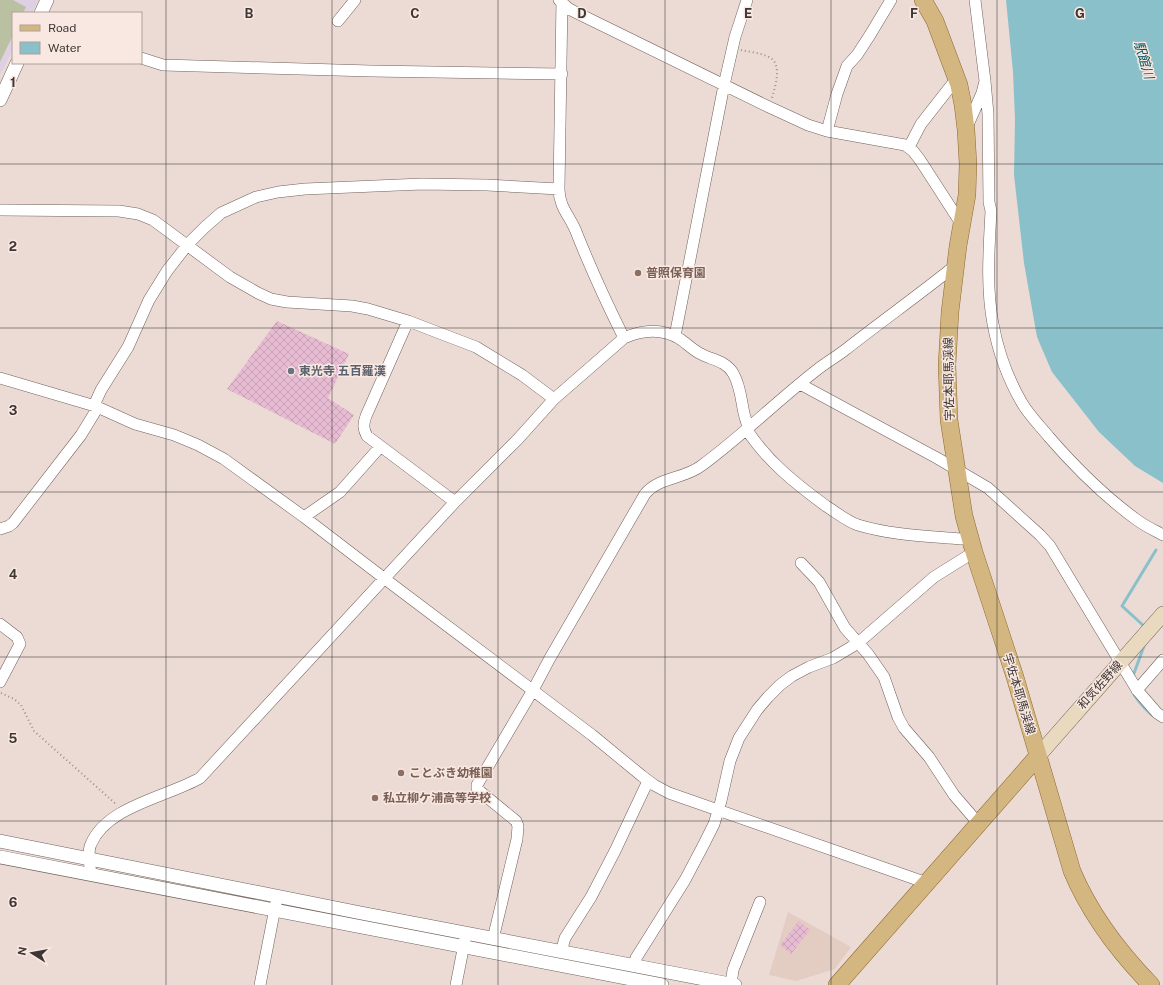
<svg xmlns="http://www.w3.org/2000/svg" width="1163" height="985" font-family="'Public Sans','Noto Sans JP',sans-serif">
	<defs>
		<pattern id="building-cross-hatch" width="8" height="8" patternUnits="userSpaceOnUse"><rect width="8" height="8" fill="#e7bbd2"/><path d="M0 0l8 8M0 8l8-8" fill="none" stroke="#c7a1b5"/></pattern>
	</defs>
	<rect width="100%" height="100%" fill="#ecdbd4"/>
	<path fill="#e3ccc2" d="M788 912 851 947 835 969 796 981 769 975Z"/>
	<path fill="#decfe2" d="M0 0H38L32 13H13V50L0 75Z"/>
	<path fill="#b9c1a2" d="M0 0H13L26 7 23 13H13V35L0 62Z"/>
	<path fill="#89c0c9" d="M1006 0H1163V483L1135 466 1099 432 1052 372 1037 337 1024 263 1014 175 1015 119 1013 72Z"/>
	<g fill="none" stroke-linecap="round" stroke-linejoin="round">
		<path stroke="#89c0c9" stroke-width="3" d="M1145 627 1122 606 1156 550
			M1133 676 1144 646
			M1132 690C1136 700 1144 708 1152 715"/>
	</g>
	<path fill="url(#building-cross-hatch)" d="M277 321 349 354 328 398 354 415 335 444 227 389Z
		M799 921 810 930 791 954 780 945Z"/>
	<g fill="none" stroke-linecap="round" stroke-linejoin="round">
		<defs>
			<path id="minor" d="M559 0 568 8 573 11 769 107 808 125 827 131 905 145 913 151 920 160 962 225
				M562 0 559 189C559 208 571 217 577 234 591 269 607 304 624 338
				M338 21 355 0
				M141 58 163 65 371 71 562 74
				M985 81 988 114 989 202 991 211C989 249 986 287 993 324 998 351 1008 379 1022 403 1029 415 1040 426 1049 437 1075 467 1104 496 1137 520 1145 526 1154 530 1163 535
				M967 127 982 93 985 81 975 0
				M827 131 837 94 847 66 857 55 870 35 891 0
				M909 147 921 124 957 78
				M0 210 119 211 138 214 153 220 230 277 258 293 271 299 287 302 352 306 368 309 408 321 476 347 522 375 554 399
				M408 321 366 416C363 424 363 429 367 436L455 502
				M675 336 724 85 735 37 747 0
				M0 378 95 406 135 424 174 435 198 445 224 459 304 517 385 579 592 735 642 776 654 785 669 793 927 883
				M800 384 937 458 988 488 1040 535 1050 546 1137 690 1157 713 1163 717
				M747 430C767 461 796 484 826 506 836 512 846 521 858 525 891 535 926 536 961 539L970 538
				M304 517 340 492 380 447
				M0 529 9 526 13 523 81 435 95 412 96 401 101 390 128 347 149 300 167 271 188 244 205 227 221 213 256 197 278 192 305 189 422 184 487 185 559 189
				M801 563 819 582 845 628 868 654 884 677 898 717 904 728 929 757 954 795 979 824
				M0 624 17 637 20 644 0 682
				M1137 690 1163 660
				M91 874C90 866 87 852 91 844 107 806 167 797 200 778L455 502 518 439 554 399 624 338C642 330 662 328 680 339 686 343 692 349 699 353 711 360 725 360 733 373 744 392 740 411 749 428
				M493 939 517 839 518 826 516 821 477 789V785L533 690 550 658 645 494C659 477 684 479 701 466 742 436 778 400 818 369 827 362 836 357 845 350 882 321 920 294 956 265
				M561 952 565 938 591 897 615 851 648 781
				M634 966 636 958 685 880 704 844 714 824 721 801 730 761 739 738 757 710 768 697 780 685 792 676 809 667 833 658 858 643 934 577 974 552
				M731 984 733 970 760 902
				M260 985 276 903
				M456 985 466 934"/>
			<path id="tertiary" d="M41 13 47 0
				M0 100 17 63
				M0 841 361 913 735 985
				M0 857 662 985"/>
			<path id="secondary" d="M1038 756 1163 614"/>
			<path id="primary" d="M923 0 935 21 959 85 963 105 966 130 968 164 967 195 958 246 950 312 947 365 949 420 964 516 974 552 1015 677 1072 871C1090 914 1119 952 1151 985
				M837 985 1038 756"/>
		</defs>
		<use href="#minor" stroke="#70615b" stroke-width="12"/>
		<use href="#tertiary" stroke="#70615b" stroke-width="14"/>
		<use href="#secondary" stroke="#70615b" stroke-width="16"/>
		<use href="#primary" stroke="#8c692e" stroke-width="18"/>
		<path stroke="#9b8f8a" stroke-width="2" stroke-dasharray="1 3" stroke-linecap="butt" d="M741 50C750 52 761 53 769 57 783 64 775 87 772 98
			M1 693 14 699 21 705 34 731 117 805"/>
		<use href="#minor" stroke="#fff" stroke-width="11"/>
		<use href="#tertiary" stroke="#fff" stroke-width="13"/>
		<use href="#secondary" stroke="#e9dabf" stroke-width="15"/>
		<use href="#primary" stroke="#d3b680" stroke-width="17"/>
	</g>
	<path fill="none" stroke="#3d3634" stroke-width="1" stroke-opacity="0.55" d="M166 0V985M332 0V985M498 0V985M665 0V985M831 0V985M997 0V985M0 164H1163M0 328H1163M0 492H1163M0 657H1163M0 821H1163"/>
	<g fill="#8d6e63" stroke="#f9e8e1" stroke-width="1.5">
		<circle cx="638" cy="273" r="4"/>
		<circle cx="401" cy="773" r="4"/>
		<circle cx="375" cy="798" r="4"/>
	</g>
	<circle fill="#6b7280" stroke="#f9e8e1" stroke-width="1.5" cx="291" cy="371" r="4"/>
	<g text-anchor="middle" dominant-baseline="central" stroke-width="3" stroke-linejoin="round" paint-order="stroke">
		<g font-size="12" font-weight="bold" fill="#785e54" stroke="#f9e8e1" text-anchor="start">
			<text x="646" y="273">普照保育園</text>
			<text x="409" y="773">ことぶき幼稚園</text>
			<text x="383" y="798">私立柳ケ浦高等学校</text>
		</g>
		<g font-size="12" font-weight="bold" fill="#5b616d" stroke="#f9e8e1" text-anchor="start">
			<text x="299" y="371">東光寺 五百羅漢</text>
		</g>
		<g font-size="12" fill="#3d3634" stroke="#f9e8e1">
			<text transform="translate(949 379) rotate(-91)">宇佐本耶馬渓線</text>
			<text transform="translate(1100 685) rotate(-48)">和気佐野線</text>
			<text transform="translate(1019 694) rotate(73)">宇佐本耶馬渓線</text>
		</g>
		<g font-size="13" font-style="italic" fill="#005660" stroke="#f9e8e1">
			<text transform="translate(1144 60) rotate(73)">駅館川</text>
		</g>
	</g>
	<g font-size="13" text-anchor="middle" font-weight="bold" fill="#3d3634" stroke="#f9e8e1" stroke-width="3" stroke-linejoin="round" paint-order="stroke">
		<text x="249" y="18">B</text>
		<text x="415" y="18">C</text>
		<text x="582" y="18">D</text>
		<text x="748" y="18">E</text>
		<text x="914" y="18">F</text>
		<text x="1080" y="18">G</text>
		<text x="13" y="87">1</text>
		<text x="13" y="251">2</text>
		<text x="13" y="415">3</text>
		<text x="13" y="579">4</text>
		<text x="13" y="743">5</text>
		<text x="13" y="907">6</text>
	</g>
	<rect x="12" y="12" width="130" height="52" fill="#f9e8e1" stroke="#aea19c"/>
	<rect x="20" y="25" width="20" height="6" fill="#d3b680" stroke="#aea19c"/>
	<text x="48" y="32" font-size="12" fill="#3d3634">Road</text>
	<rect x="20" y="42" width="20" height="12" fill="#89c0c9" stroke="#aea19c"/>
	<text x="48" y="52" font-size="12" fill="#3d3634">Water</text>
	<g transform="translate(32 953) rotate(281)" stroke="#f9e8e1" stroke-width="3" paint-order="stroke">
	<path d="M0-3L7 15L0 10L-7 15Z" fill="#3d3634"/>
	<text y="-6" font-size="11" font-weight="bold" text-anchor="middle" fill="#3d3634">N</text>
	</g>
</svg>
